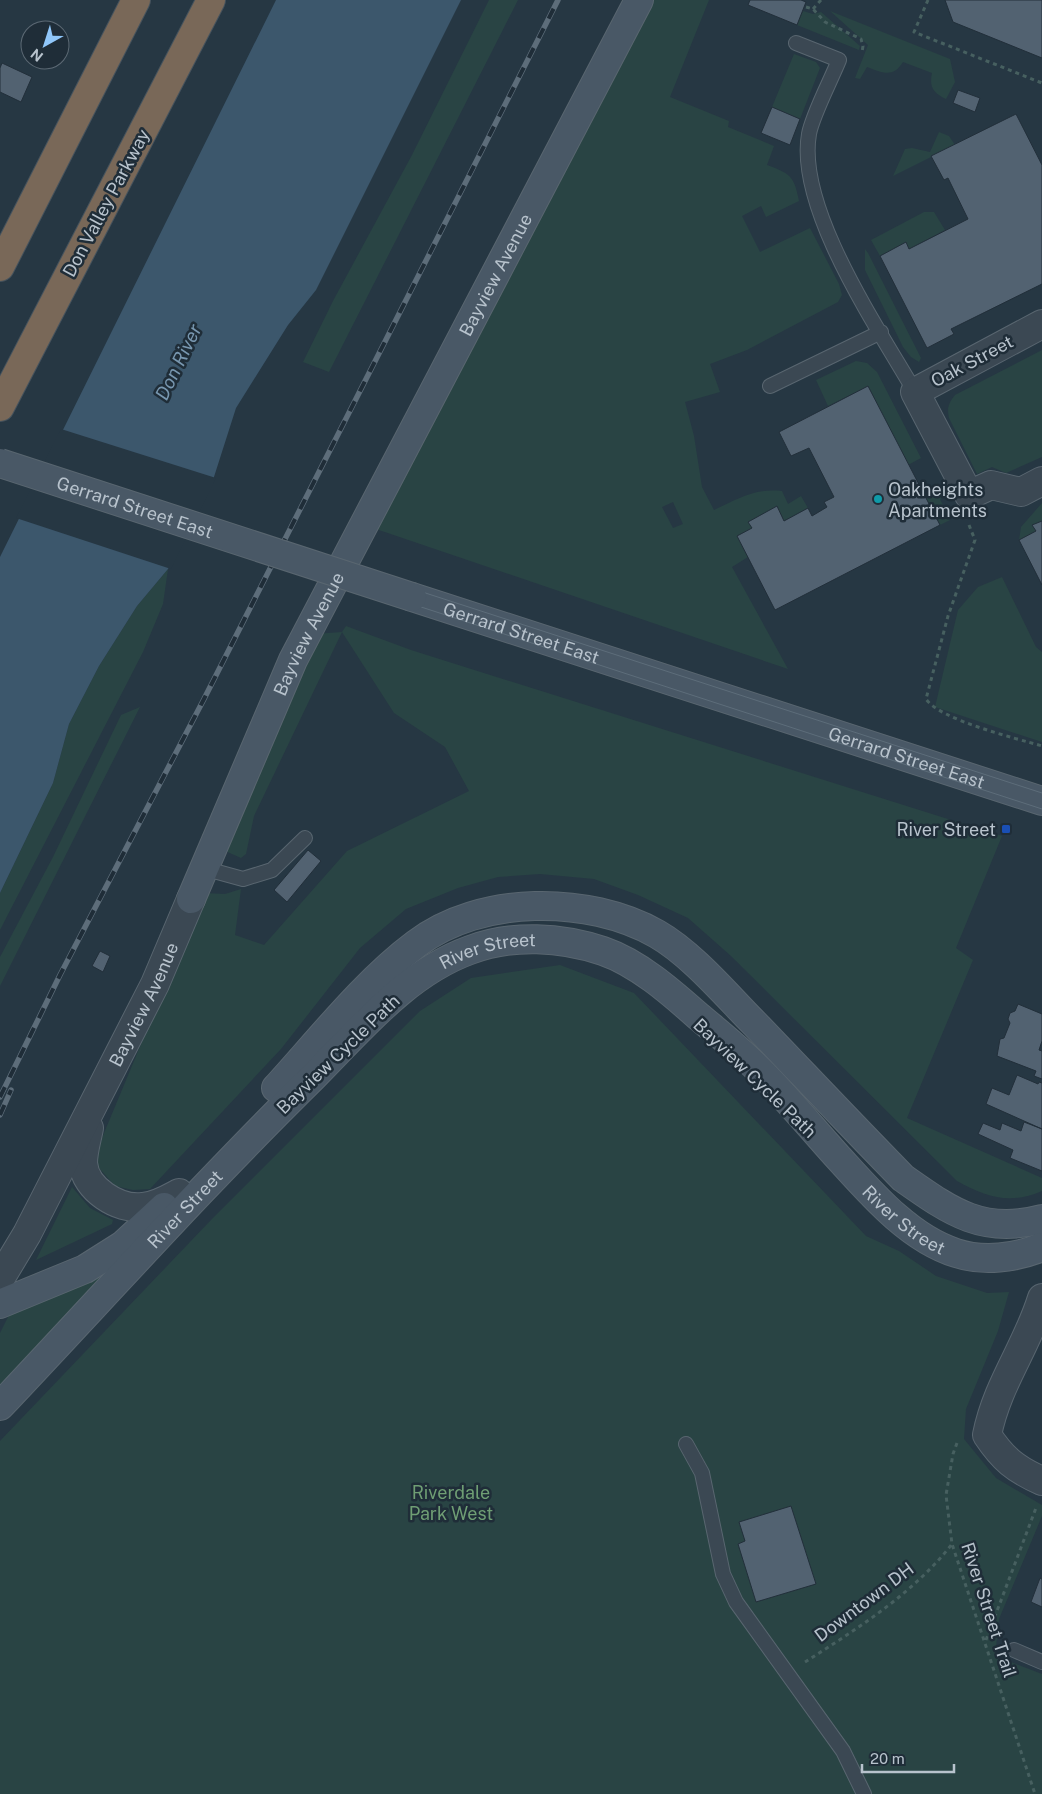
<svg xmlns="http://www.w3.org/2000/svg" width="1042" height="1794" font-family="'Public Sans',sans-serif">
	<rect width="100%" height="100%" fill="#263743"/>
	<path fill="#294444" fill-rule="evenodd" d="M489 0H518L329 372 303 362 333 301 412 155Z
		M651 0H709L670 97 729 121 728 127 774 146 767 165C791 174 794 176 799 201L766 217 761 206 742 216 760 252 810 228 839 284 842 295 838 302 747 350 710 364 720 392 685 402 694 436 702 487 714 510C738 499 754 488 782 491L788 504 801 496 808 508 784 521 777 507 749 522 752 528 737 536 748 557 732 567 788 669 373 528ZM673 502 683 524 673 528 662 507Z
		M803 11 813 14 821 12 860 46 859 50 797 25Z
		M830 11 950 59 955 82 946 99C933 93 929 87 932 73L903 62C893 78 883 73 867 67L860 79 855 78 868 45Z
		M794 54 816 62 820 68 800 119 772 107Z
		M939 132 949 136 955 145 893 176 905 149 912 148 930 152Z
		M924 212H934L945 230 909 249 906 243 880 256 871 240Z
		M865 249 868 253 921 358 919 362 911 357 903 347 865 270Z
		M1042 350V457L1006 473 992 467 977 474 949 418C947 408 948 404 955 395Z
		M856 361 867 363 877 372 921 458 908 465 868 386 828 406 816 380Z
		M937 483 944 496 940 499 950 520 940 525 922 490Z
		M1042 503V521L1033 526 1036 531 1019 540 1021 527Z
		M168 569 163 604 143 652 0 930V893L53 783 69 724 99 666 137 606Z
		M1002 577 1036 647 1042 652V742L935 707 958 610 978 587Z
		M346 626 411 650 1002 836 956 948 973 960 907 1118 1042 1178V1191C1010 1205 986 1197 957 1181L731 956 688 918 638 895 594 879 540 874 498 877 458 888 406 909 360 948 281 1049 150 1189 133 1190 115 1186 99 1168 96 1156 104 1133 204 893 225 894 241 889 235 935 264 945 347 851 469 791 445 747 394 713 342 632 254 816 246 854 241 858 223 850 315 634 342 632Z
		M140 707 0 986V957L53 857 121 715Z
		M560 965 634 993 866 1236 899 1251 936 1276 987 1293 1009 1292 998 1331 966 1409 964 1439 996 1478 1042 1505V1516L999 1619 995 1656 1042 1674V1794H0V1441L211 1220 420 1011 471 978Z
		M72 1187 90 1208 113 1220 112 1224 36 1260Z
		M116 1264 0 1392V1333L10 1313Z"/>
	<path fill="#3c576c" d="M276 0H461L316 290 288 325 236 408 213 480 168 569 137 606 99 666 69 724 53 783 0 893V557Z"/>
	<path fill="#263743" d="M61 429 216 478 171 569 16 518Z"/>
	<path fill="#526271" stroke="#222f3a" d="M750 0H801L806 2 797 25 748 5Z
		M945 0H1042V58L953 22Z
		M2 63 32 77 21 102 0 92V68Z
		M958 90 980 98 975 112 953 103Z
		M772 107 800 119 790 145 761 133Z
		M1016 114 1042 165V284L951 329 954 334 927 348 880 256 906 242 909 249 968 219 948 178 944 180 931 156Z
		M868 386 940 525 775 610 737 536 752 528 748 522 777 506 784 521 808 508 812 516 827 507 824 502 834 497 809 448 791 456 779 432Z
		M1042 521V585L1019 540 1036 531 1032 525Z
		M308 850 321 861 287 902 274 890Z
		M100 951 110 956 103 972 92 966Z
		M1018 1004 1042 1014V1041L1039 1050 1042 1051V1079L1034 1076 1036 1071 997 1056 1000 1039 1004 1038 1010 1023 1008 1019 1010 1013 1015 1011Z
		M1017 1075 1038 1084 1039 1082 1042 1083V1129L986 1104 992 1088 1009 1095Z
		M1024 1122 1042 1129V1171L1010 1158 1013 1150 978 1134 983 1123 1000 1130 1002 1123 1021 1131Z
		M791 1506 816 1584 756 1602 738 1544 745 1541 739 1522Z
		M1040 1578 1042 1579V1607L1031 1602Z"/>
	<g fill="none" stroke-linecap="round" stroke-linejoin="round">
		<defs>
			<path id="service" d="M796 43 839 60C831 80 812 116 809 134 796 208 878 328 915 392
				M770 386 881 332
				M203 868 243 879 272 870 305 838
				M686 1444 702 1473 723 1574 736 1602 843 1751 864 1794
				M1014 1650 1042 1662"/>
			<g id="minor">
				<path d="M1042 324 915 392 969 495 991 485 1021 492 1042 481"/>
				<path d="M89 1128C87 1139 83 1151 83 1163 85 1189 118 1210 143 1207 156 1206 168 1199 179 1193"/>
				<path id="s1" d="M0 1279 27 1234 155 984 191 899"/>
				<path d="M1042 1298C1027 1347 997 1384 987 1435 1003 1459 1015 1469 1042 1481"/>
			</g>
			<g id="secondary">
				<path id="s2" d="M412 597 1042 801"/>
				<path id="s3" d="M191 899 293 660 639 0"/>
				<path d="M276 1088C319 1041 365 982 416 944 480 895 588 895 657 934 692 954 727 996 755 1024 804 1075 853 1127 903 1178 950 1211 982 1235 1042 1219"/>
				<path d="M0 1304 85 1269 123 1245 164 1207"/>
				<path id="s4" d="M0 1406C104 1296 205 1183 313 1077 360 1030 406 973 470 950 513 934 561 937 603 951 638 963 671 992 698 1016 717 1032 736 1047 754 1065 783 1093 809 1125 836 1155 869 1191 908 1238 956 1253 983 1262 1016 1258 1042 1247"/>
			</g>
			<path id="motorway" d="M0 267 136 0
				M0 407 211 0"/>
		</defs>
		<use href="#service" stroke="#596670" stroke-width="16"/>
		<use href="#minor" stroke="#596670" stroke-width="30"/>
		<use href="#secondary" stroke="#596670" stroke-width="30"/>
		<use href="#motorway" stroke="#46535d" stroke-width="30"/>
		<path stroke="#476060" stroke-width="3" stroke-dasharray="4 4" stroke-linecap="butt" d="M928 0 914 32 1042 83
			M806 7 813 9 825 22 861 39 863 46 862 52
			M813 9 821 0
			M969 525 975 540 948 616 926 699C940 720 1015 738 1042 746
			M957 1443 953 1454 946 1495 952 1544 1035 1794
			M986 1640 1036 1508
			M805 1662C857 1629 914 1593 952 1544"/>
		<use href="#service" stroke="#3b4853" stroke-width="14"/>
		<use href="#minor" stroke="#3b4853" stroke-width="28"/>
		<use href="#secondary" stroke="#495866" stroke-width="28"/>
		<use href="#motorway" stroke="#796858" stroke-width="28"/>
		<path stroke="#5d6d7a" stroke-width="1" d="M0 455 1042 793
			M0 470 1042 809"/>
		<defs>
			<path id="rail" d="M0 1097 60 975 204 699 558 0
				M0 1115 11 1090"/>
		</defs>
		<use href="#rail" stroke="#5d6d7a" stroke-width="5.5"/>
		<use href="#rail" stroke="#1f2d38" stroke-width="4" stroke-dasharray="11" stroke-linecap="butt"/>
		<defs>
			<g id="secondary-bridge">
				<path id="s5" d="M0 463 412 597"/>
			</g>
		</defs>
		<use href="#secondary-bridge" stroke="#596670" stroke-width="30" stroke-linecap="butt"/>
		<use href="#secondary-bridge" stroke="#495866" stroke-width="28"/>
	</g>
	<circle fill="#0f9aa8" stroke="#1f2d38" stroke-width="2" cx="878" cy="499" r="5"/>
	<rect fill="#1a4fb4" stroke="#1f2d38" stroke-width="2" x="1001" y="824" width="10" height="10" rx="2.5"/>
	<g text-anchor="middle" dominant-baseline="central" stroke-width="5" stroke-linejoin="round" paint-order="stroke">
		<g font-size="18" fill="#b8c3cd" stroke="#1f2d38">
			<text transform="translate(106 203) rotate(-62)">Don Valley Parkway</text>
			<text stroke="none"><textPath href="#s3" startOffset="695">Bayview Avenue</textPath></text>
			<text transform="translate(972 361) rotate(-28)">Oak Street</text>
			<text stroke="none"><textPath href="#s5" startOffset="142">Gerrard Street East</textPath></text>
			<text stroke="none"><textPath href="#s2" startOffset="115">Gerrard Street East</textPath></text>
			<text stroke="none"><textPath href="#s3" startOffset="290">Bayview Avenue</textPath></text>
			<text stroke="none"><textPath href="#s2" startOffset="520">Gerrard Street East</textPath></text>
			<text stroke="none"><textPath href="#s4" startOffset="675">River Street</textPath></text>
			<text stroke="none"><textPath href="#s1" startOffset="310">Bayview Avenue</textPath></text>
			<text transform="translate(338 1054) rotate(-44)">Bayview Cycle Path</text>
			<text transform="translate(755 1078) rotate(44)">Bayview Cycle Path</text>
			<text stroke="none"><textPath href="#s4" startOffset="270">River Street</textPath></text>
			<text stroke="none"><textPath href="#s4" startOffset="1200">River Street</textPath></text>
			<text transform="translate(864 1602) rotate(-37)">Downtown DH</text>
			<text transform="translate(989 1610) rotate(72)">River Street Trail</text>
		</g>
		<g font-size="18" fill="#b8c3cd" stroke="#1f2d38" text-anchor="start">
			<text x="888" y="489">Oakheights<tspan x="888" dy="21">Apartments</tspan></text>
			<text x="996" y="829" text-anchor="end">River Street</text>
		</g>
		<g font-size="18" fill="#6f9e74" stroke="#1f2d38">
			<text x="451" y="1492">Riverdale<tspan x="451" dy="21">Park West</tspan></text>
		</g>
		<g font-size="19" font-style="italic" fill="#7897b0" stroke="#1f2d38">
			<text transform="translate(178 362) rotate(-64)">Don River</text>
		</g>
	</g>
	<g transform="translate(45 45) rotate(219)"><circle r="24" fill="#1f2d38" stroke="#5c6974"/>
	<path d="M0-4L9 19L0 12L-9 19Z" fill="#90c7fa"/>
	<text y="-8" font-size="14" font-weight="bold" text-anchor="middle" fill="#b8c3cd">N</text>
	</g>
	<path d="M862 1764v8h92v-8" fill="none" stroke="#b8c3cd" stroke-width="2.5"/>
	<text x="870" y="1764" font-size="15" fill="#b8c3cd" stroke="#1f2d38" stroke-width="4" paint-order="stroke">20 m</text>
</svg>
